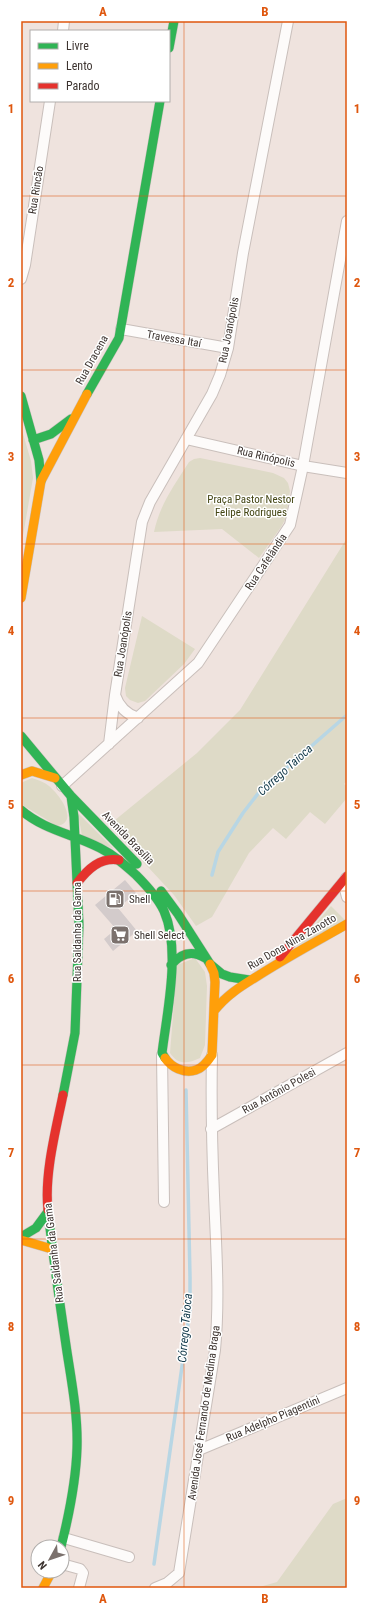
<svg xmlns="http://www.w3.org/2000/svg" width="368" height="1609" font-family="'Roboto Condensed',sans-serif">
	<rect width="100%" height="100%" fill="#efe3de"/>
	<path fill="#dedac7" d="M21 427 31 461 33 478 21 547Z
		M200 458 273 473 284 478 288 483 290 491 286 518 281 527 259 558 222 529 154 532C160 504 174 486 189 462L194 459Z
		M347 538V781L344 784 347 786V798L325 824 310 812 286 839 273 828 249 853 212 917 196 926 174 895 109 825 197 753 240 710Z
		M142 616 195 649 184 664 145 701 138 703 130 700 126 696 125 688Z
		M32 778C38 780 44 782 49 786 59 794 80 822 57 826L21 804V784L23 782Z
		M78 813 114 849 82 836Z
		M331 906 346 921 295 947Z
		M195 958 205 972 207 986 205 1045 200 1058C187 1064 178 1065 170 1053L177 965Z
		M347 1498V1588H256L277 1582 333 1504Z"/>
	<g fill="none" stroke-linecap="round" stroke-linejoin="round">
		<path stroke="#b8d6e4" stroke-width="3.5" d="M212 875 218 852 243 813 260 791 347 715
			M154 1564 190 1310V1277L186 1090"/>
	</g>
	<path fill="#d3cbcb" d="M125 880 136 893 118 908 137 931 113 951 104 939 116 929 95 905Z"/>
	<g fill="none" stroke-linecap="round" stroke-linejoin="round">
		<defs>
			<path id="street" d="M63 31 64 21
				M21 279 25 265 50 101
				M121 329 228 348
				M186 439 303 466 347 473
				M115 695C119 707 126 714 138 718
				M109 744 115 695 142 522 150 502 212 394 220 375 228 348 243 253 288 21
				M62 786 198 663 290 525 303 466 347 221
				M346 878 344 885 347 897
				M162 1055 164 1202
				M211 1129 347 1053
				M199 1450 347 1388
				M64 1538 129 1557
				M62 1564 80 1569 83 1573 79 1588
				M155 1588 167 1583 179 1573 215 1350C220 1298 216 1246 214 1195 212 1148 211 1102 212 1055"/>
			<path id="fast" d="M169 48 174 21
				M87 394 119 338 160 101
				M21 396 39 460 41 481
				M33 440 51 434 71 419
				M21 736 71 796 137 864
				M21 810C44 830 73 834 100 848 114 855 125 865 136 875 147 886 158 898 164 911 181 950 167 1012 162 1053L165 1058
				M161 891 178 914 210 964 222 974 230 977 249 980
				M171 965C181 953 192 950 205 958
				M63 1095 75 1033 79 925 74 817 71 796
				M48 1210C53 1258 60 1305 67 1352 72 1384 78 1416 77 1448 76 1482 69 1515 61 1547
				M21 1237 36 1228 47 1213"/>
			<path id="slow" d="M21 598 41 481 87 394
				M21 775 32 771 55 778
				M214 1011C228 993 245 984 264 972 291 955 319 940 347 924
				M165 1058C171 1067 184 1074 196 1070 203 1068 208 1061 212 1055L215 982 214 973 210 964
				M21 1240 52 1249
				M43 1588 52 1571"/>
			<path id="jam" d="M77 883C88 869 100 857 119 860
				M280 957 347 876
				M48 1210C44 1175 56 1129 63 1095"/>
		</defs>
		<use href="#street" stroke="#c9bfbb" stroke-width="12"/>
		<use href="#fast" stroke="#c9bfbb" stroke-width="10"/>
		<use href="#slow" stroke="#c9bfbb" stroke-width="10"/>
		<use href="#jam" stroke="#c9bfbb" stroke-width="10"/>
		<use href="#street" stroke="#fdfbfa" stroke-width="10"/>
		<use href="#fast" stroke="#30b455" stroke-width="9"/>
		<use href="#slow" stroke="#ff9f0a" stroke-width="9"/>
		<use href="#jam" stroke="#e5322d" stroke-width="9"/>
	</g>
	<path fill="none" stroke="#df570e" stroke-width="1" stroke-opacity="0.55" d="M184 21V1588M21 196H347M21 370H347M21 544H347M21 718H347M21 891H347M21 1065H347M21 1239H347M21 1413H347"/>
	<defs>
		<symbol id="fuel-square" viewBox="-11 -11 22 22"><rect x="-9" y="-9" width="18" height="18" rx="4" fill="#7b716d" stroke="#fff"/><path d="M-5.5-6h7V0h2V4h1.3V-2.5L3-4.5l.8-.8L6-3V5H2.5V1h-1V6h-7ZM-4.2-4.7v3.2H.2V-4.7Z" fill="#fff"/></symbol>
		<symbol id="supermarket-square" viewBox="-11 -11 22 22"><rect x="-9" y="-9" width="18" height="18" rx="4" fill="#7b716d" stroke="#fff"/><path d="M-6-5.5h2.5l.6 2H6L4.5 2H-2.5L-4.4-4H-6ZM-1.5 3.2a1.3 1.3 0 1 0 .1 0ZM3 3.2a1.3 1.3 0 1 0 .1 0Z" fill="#fff"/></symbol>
	</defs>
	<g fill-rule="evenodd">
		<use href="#fuel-square" x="104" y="888" width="22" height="22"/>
		<use href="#supermarket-square" x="109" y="924" width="22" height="22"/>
	</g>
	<g text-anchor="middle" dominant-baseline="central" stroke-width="3" stroke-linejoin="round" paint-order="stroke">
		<g font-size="11" fill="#3d3430" stroke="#fff">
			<text transform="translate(36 190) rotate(-81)">Rua Rincão</text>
			<text transform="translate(229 330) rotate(-79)">Rua Joanópolis</text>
			<text transform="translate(174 339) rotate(10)">Travessa Itaí</text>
			<text transform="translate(92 360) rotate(-61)">Rua Dracena</text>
			<text transform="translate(266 457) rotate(13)">Rua Rinópolis</text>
			<text transform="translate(266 562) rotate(-56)">Rua Cafelândia</text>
			<text transform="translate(123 644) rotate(-81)">Rua Joanópolis</text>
			<text transform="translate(128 838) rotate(46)">Avenida Brasília</text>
			<text transform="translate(77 932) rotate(-90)">Rua Saldanha da Gama</text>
			<text transform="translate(292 942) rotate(-30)">Rua Dona Nina Zanotto</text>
			<text transform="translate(279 1091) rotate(-29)">Rua Antônio Polesi</text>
			<text transform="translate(54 1253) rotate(-97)">Rua Saldanha da Gama</text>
			<text transform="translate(204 1413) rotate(-82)">Avenida José Fernando de Medina Braga</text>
			<text transform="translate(273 1419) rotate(-23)">Rua Adelpho Piagentini</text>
		</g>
		<g font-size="11" fill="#434513" stroke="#fff">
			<text x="251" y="499">Praça Pastor Nestor<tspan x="251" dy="13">Felipe Rodrigues</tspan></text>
		</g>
		<g font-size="11" fill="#3d3430" stroke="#fff" text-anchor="start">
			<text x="129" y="899">Shell</text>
			<text x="134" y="935">Shell Select</text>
		</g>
		<g font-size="12" font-style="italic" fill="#103849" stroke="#fff">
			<text transform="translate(285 770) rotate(-42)">Córrego Taioca</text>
			<text transform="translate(185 1328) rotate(-85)">Córrego Taioca</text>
		</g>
	</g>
	<rect width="368" height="1609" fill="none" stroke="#ffffff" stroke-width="44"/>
	<rect x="30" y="30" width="140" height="72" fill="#ffffff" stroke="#b1aeac"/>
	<rect x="38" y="43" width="20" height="6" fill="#30b455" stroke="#b1aeac"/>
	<text x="66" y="50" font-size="12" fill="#3d3430">Livre</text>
	<rect x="38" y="63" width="20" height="6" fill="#ff9f0a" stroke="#b1aeac"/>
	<text x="66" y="70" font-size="12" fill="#3d3430">Lento</text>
	<rect x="38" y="83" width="20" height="6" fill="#e5322d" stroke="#b1aeac"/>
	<text x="66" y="90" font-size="12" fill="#3d3430">Parado</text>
	<g transform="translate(50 1559) rotate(230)"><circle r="19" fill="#ffffff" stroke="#b1aeac"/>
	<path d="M0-3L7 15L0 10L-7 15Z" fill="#7b716d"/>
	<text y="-6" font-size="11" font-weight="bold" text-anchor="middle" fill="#3d3430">N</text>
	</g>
	<rect x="22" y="22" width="324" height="1565" fill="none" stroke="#df570e" stroke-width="1.5"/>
	<g font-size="13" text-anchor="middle" font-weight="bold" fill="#df570e">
		<text x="103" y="16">A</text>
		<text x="265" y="16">B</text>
		<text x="11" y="113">1</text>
		<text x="357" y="113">1</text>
		<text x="11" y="287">2</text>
		<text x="357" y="287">2</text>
		<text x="11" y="461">3</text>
		<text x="357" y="461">3</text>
		<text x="11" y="635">4</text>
		<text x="357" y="635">4</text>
		<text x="11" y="809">5</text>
		<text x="357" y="809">5</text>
		<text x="11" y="983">6</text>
		<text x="357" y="983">6</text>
		<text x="11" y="1157">7</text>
		<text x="357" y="1157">7</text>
		<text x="11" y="1331">8</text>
		<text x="357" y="1331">8</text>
		<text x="11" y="1505">9</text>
		<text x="357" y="1505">9</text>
		<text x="103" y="1603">A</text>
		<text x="265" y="1603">B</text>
	</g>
</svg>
